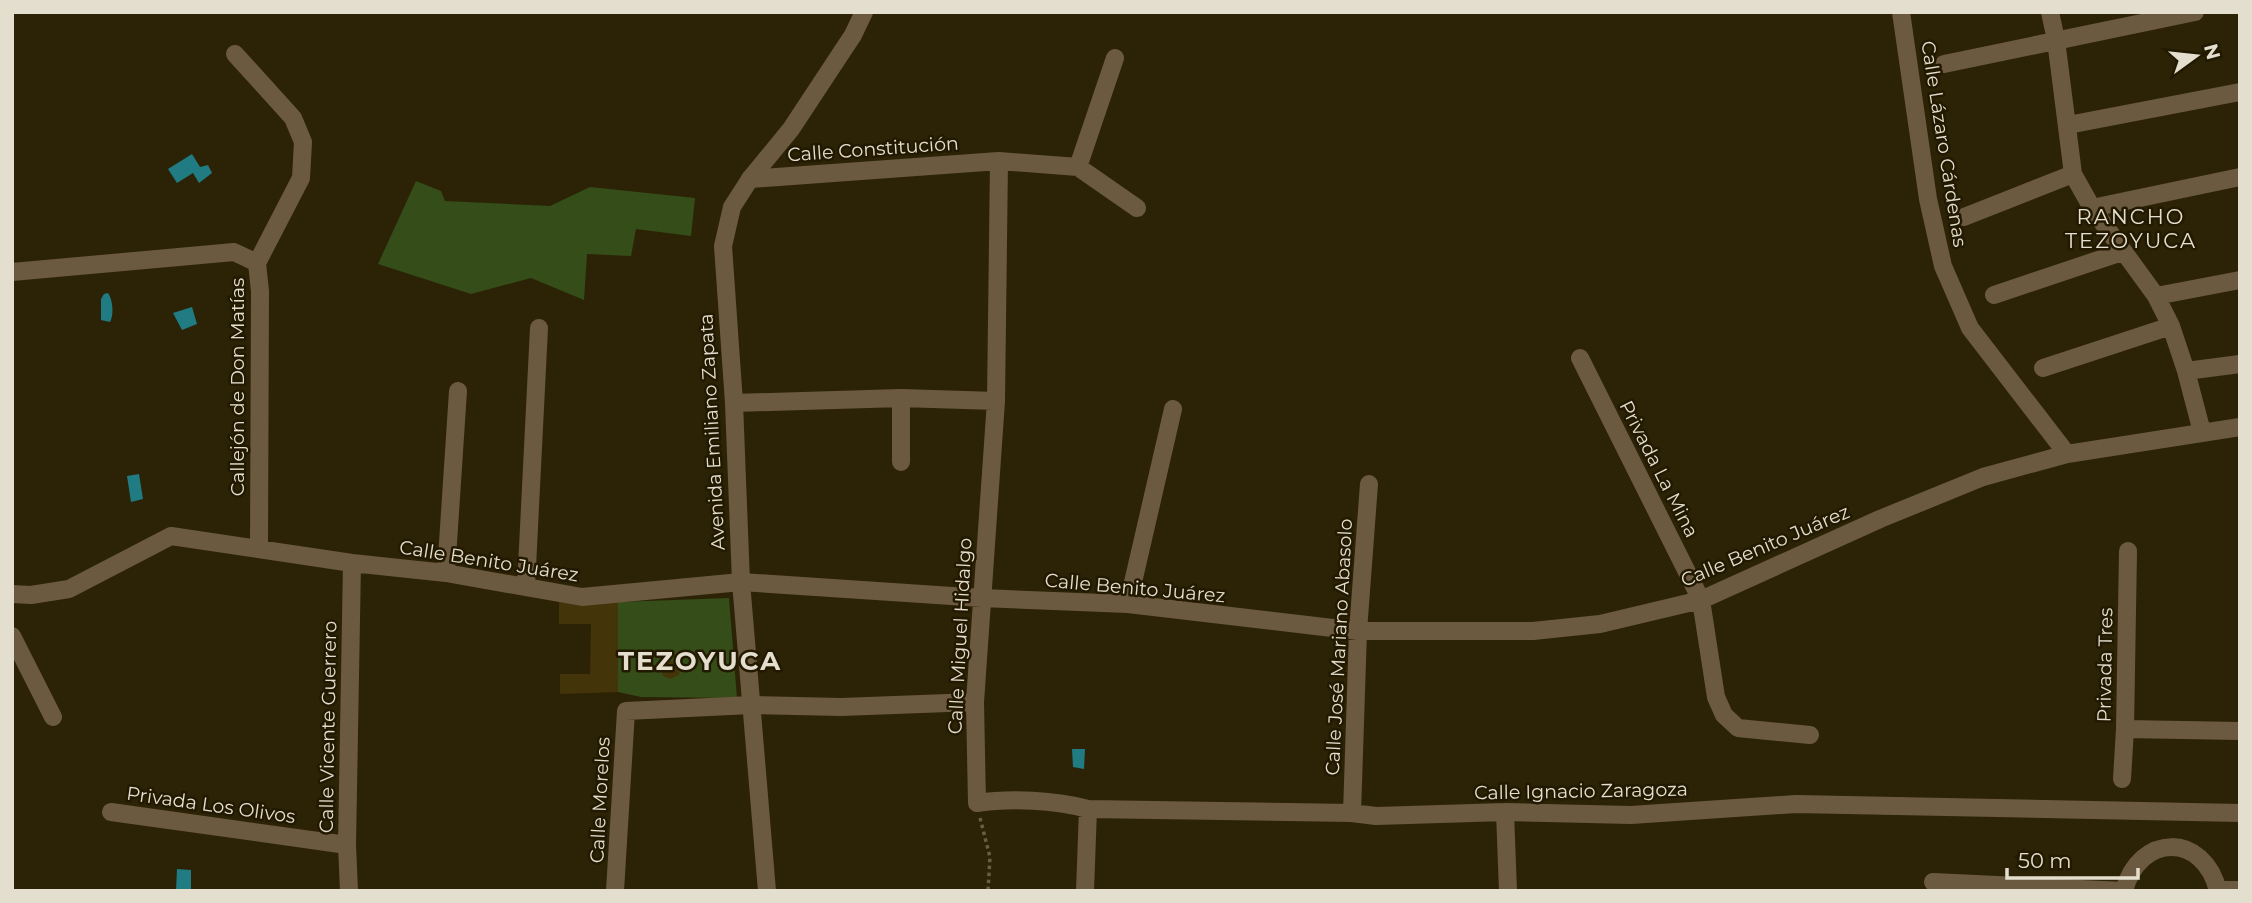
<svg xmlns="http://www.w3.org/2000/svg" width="2252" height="903" font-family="Montserrat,sans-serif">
	<rect width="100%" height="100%" fill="#2c2307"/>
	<path fill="#354d18" d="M416 181 441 191 445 201 550 206 590 187 695 198 691 236 636 229 631 256 587 254 584 300 531 278 471 294 378 264Z
		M729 598 737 698 641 697 618 692V602Z"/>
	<path fill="#207b83" d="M192 154 200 167 208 165 212 173 199 183 193 173 177 183 168 169Z
		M108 293C113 300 114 315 110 322L101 320V299L104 294Z
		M192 307 197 324 182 330 173 313Z
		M139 474 143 499 131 502 127 476Z
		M1072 749H1085L1084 769 1073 767Z
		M177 869 191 870V891H176Z"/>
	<path fill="#433409" d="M559 601 618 602V692L560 694V674H590L591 624H559Z
		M668 661 675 662 680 666 679 675 670 679 663 676 662 668Z"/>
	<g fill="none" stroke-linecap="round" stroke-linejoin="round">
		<path stroke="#665e46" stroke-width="3.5" stroke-dasharray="3.5 3.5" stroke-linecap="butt" d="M980 818 990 857 988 891"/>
		<path stroke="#6c5a40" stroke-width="18" d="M1901 12 1928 199 1943 266 1970 328 2067 454
			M2050 12 2056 40 2073 174 2092 208 2156 296 2171 326 2186 371 2202 432
			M235 54 293 118 303 142 301 178 257 263
			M1944 64 2195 12
			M2068 125 2240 92
			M999 161 996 401 975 702 977 803C1010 798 1055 800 1088 809L1352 813 1376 816 1505 812 1631 815 1796 804 2240 813
			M1078 167 1115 58
			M750 179 999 161 1078 167 1137 208
			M2092 208 2240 177
			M1964 217 2073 174
			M257 263 260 291 259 548
			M12 272 234 252 257 263
			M1994 295 2122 252
			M2156 296 2240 280
			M1580 358 1701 600 1716 697 1724 715 1738 728 1810 735
			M2043 368 2171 326
			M2186 371 2240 364
			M901 398V462
			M734 403 901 398 996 401
			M446 573 458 391
			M526 587 539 328
			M12 594 31 595 69 589 171 536 352 563 446 573 582 597 741 582 982 598 1128 604 1358 631H1533L1600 624 1701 600 1880 519 1983 477 2067 454 2240 427
			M1128 604 1173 409
			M12 636 53 717
			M2125 729 2240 731
			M2122 779 2125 729 2128 551
			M111 812 347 845
			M1505 812 1508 891
			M1352 813 1358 631 1369 484
			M1933 882 2124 891
			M2218 890H2240
			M349 891 347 845 352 563
			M615 891 626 711 751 705 841 707 975 702
			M1085 891 1088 809
			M2124 891C2139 833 2204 832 2218 891"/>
		<path stroke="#6c5a40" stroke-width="18" d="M767 891 741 582 734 403 723 246 732 207 750 179 791 129 853 35 864 12"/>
	</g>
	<g text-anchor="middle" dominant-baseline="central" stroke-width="5" stroke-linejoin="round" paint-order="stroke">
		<g font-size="19" fill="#e4dece" stroke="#221900">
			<text transform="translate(1944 144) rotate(81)">Calle Lázaro Cárdenas</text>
			<text transform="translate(873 149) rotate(-4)">Calle Constitución</text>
			<text transform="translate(237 387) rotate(-90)">Callejón de Don Matías</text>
			<text transform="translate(712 432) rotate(-93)">Avenida Emiliano Zapata</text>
			<text transform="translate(1659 469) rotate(63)">Privada La Mina</text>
			<text transform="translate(1765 546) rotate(-23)">Calle Benito Juárez</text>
			<text transform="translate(489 561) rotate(9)">Calle Benito Juárez</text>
			<text transform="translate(1135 588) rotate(5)">Calle Benito Juárez</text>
			<text transform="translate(960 636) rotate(-87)">Calle Miguel Hidalgo</text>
			<text transform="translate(1339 647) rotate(-87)">Calle José Mariano Abasolo</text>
			<text transform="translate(2105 665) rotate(-89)">Privada Tres</text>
			<text transform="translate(328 727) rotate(-89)">Calle Vicente Guerrero</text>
			<text transform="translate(1581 791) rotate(-1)">Calle Ignacio Zaragoza</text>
			<text transform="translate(600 800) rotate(-87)">Calle Morelos</text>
			<text transform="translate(211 805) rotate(8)">Privada Los Olivos</text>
		</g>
		<g font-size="21" letter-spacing="2" fill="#e4dece" stroke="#221900">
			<text x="2131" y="216">RANCHO<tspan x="2131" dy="24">TEZOYUCA</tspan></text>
		</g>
		<g font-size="26" font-weight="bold" letter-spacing="2" fill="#e4dece" stroke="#221900">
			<text x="700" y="661">TEZOYUCA</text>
		</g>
	</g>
	<rect width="2252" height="903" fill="none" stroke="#e4dece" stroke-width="28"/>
	<g transform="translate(2196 56) rotate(75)" stroke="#221900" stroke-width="5" paint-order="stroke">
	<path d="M0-5L12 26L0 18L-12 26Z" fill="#e4dece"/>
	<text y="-10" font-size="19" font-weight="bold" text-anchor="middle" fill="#e4dece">N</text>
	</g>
	<path d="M2007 868v10h131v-10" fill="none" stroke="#e4dece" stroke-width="3.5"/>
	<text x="2018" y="868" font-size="21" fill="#e4dece" stroke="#221900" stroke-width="5" paint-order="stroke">50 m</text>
</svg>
